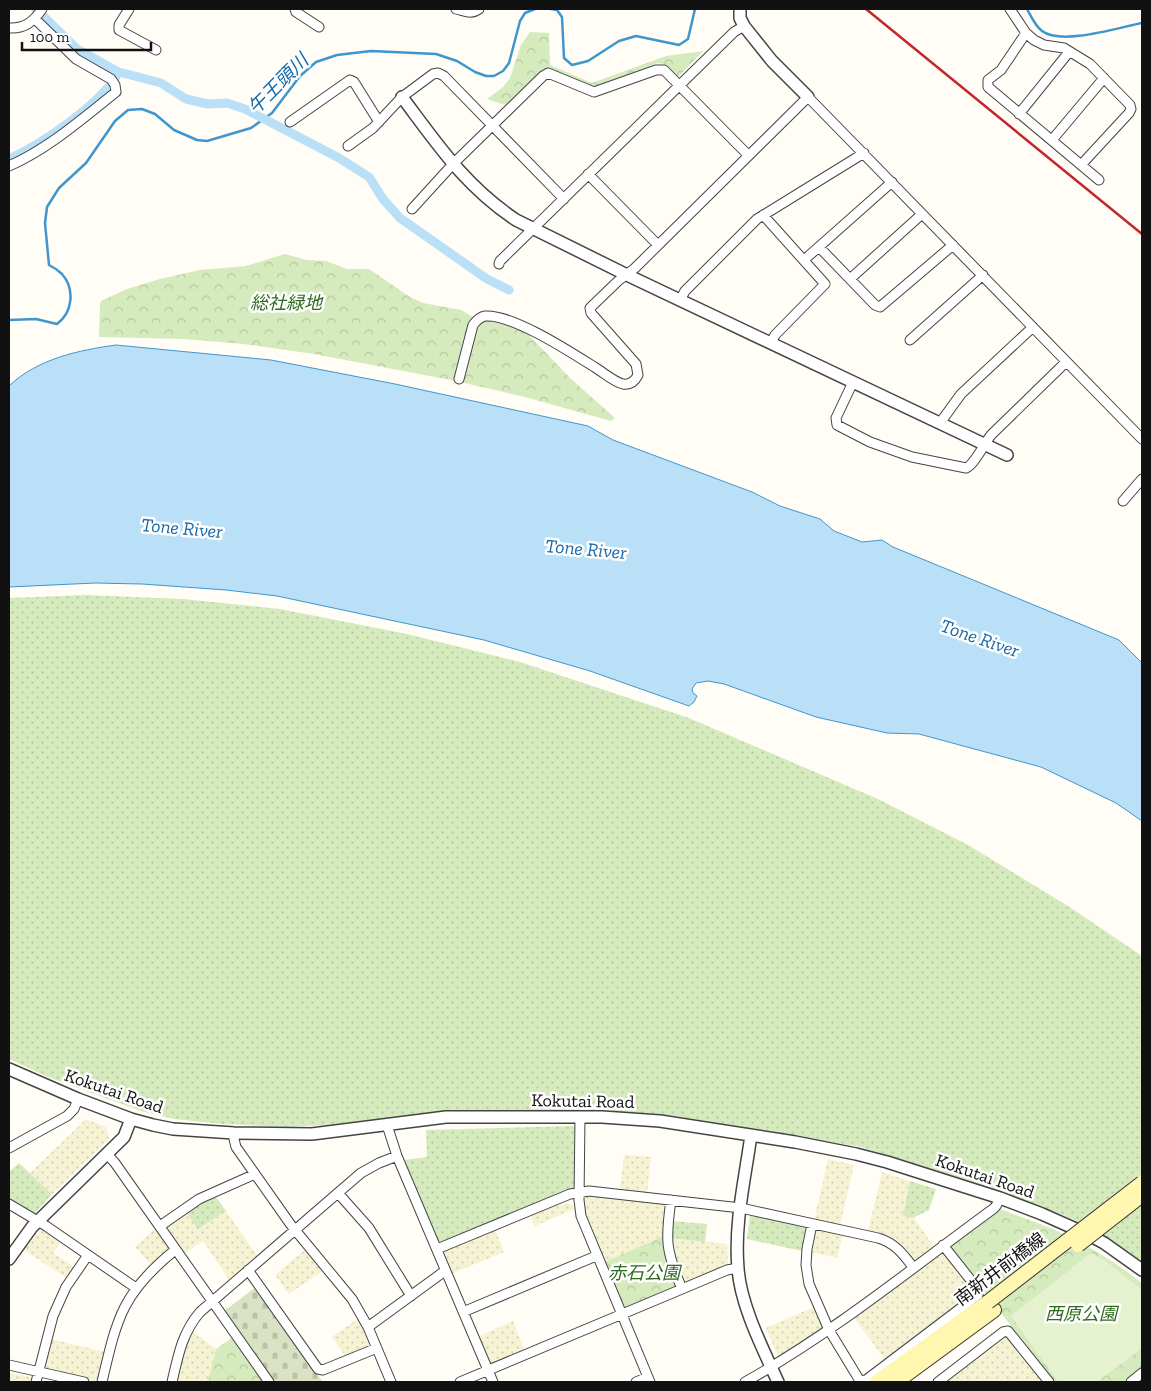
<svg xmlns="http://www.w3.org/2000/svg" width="1151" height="1391" font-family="'Zilla Slab','Noto Sans JP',serif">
	<defs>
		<pattern id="farmland-dots" width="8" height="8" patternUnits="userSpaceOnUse" patternTransform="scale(1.25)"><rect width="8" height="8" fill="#f6f3d4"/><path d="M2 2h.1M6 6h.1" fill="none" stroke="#d2cfb5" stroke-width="1.8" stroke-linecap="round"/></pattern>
		<pattern id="grass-dots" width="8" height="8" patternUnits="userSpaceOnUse" patternTransform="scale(1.25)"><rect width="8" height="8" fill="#d5ebbd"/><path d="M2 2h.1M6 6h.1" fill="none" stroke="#b6c8a1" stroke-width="1.8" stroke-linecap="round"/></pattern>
		<pattern id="cemetery-stones" width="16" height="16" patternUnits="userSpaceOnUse" patternTransform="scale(1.25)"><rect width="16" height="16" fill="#d9e3c4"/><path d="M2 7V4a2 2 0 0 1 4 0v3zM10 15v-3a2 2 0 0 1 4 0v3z" fill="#b9c2a7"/></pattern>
		<pattern id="park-crowns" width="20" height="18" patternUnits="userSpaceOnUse" patternTransform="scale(1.25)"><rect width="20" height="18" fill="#d5ebbd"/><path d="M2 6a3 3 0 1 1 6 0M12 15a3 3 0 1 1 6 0" fill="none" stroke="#b6c8a1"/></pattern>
	</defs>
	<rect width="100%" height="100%" fill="#fffdf5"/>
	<path fill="url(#farmland-dots)" d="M86 1119 106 1127 109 1139 52 1194 30 1173Z
		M624 1155 651 1157 647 1193 620 1190Z
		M828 1159 854 1165 840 1226 814 1221Z
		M882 1172 910 1181 903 1216 915 1219 934 1247 918 1259H912L905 1248 891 1237 868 1231Z
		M587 1195 663 1203 666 1207 664 1236 604 1262 586 1217 583 1198Z
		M567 1203 573 1205 574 1209 535 1226 530 1215 556 1204 560 1206Z
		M226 1211 258 1257 230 1281 203 1241 184 1254 167 1231 168 1225 186 1212 198 1229Z
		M43 1228 61 1241 53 1253 76 1268 68 1279 24 1250Z
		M156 1228 169 1245 168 1250 152 1266 135 1247Z
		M495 1229 504 1252 451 1274 443 1255 445 1250Z
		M820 1229 843 1234 837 1258 810 1252 815 1232Z
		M671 1238 727 1244 728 1266 688 1283 683 1281 676 1264Z
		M306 1249 324 1270 289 1294 275 1275Z
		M940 1253 946 1254 973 1289V1295L885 1360 853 1316Z
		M814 1307 823 1326 822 1330 779 1359 766 1328Z
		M359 1318 371 1343 368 1347 346 1357 332 1337Z
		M513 1321 525 1351 493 1365 488 1363 477 1337Z
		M191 1330 216 1349 208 1382H175L183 1349Z
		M1004 1335 1009 1336 1039 1375V1380L1037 1382H943Z
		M51 1339 105 1352 100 1377 95 1381 47 1369 44 1365Z
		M9 1373 29 1377 33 1382H9Z"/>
	<path fill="url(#grass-dots)" d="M86 595 183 599 280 609 407 634 520 662 689 718 878 799 968 845 1071 908 1142 956V1261L1094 1229 1061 1214 946 1174 861 1147 675 1116 627 1112 479 1111 440 1113 350 1124 285 1127 222 1124 174 1119 141 1111 48 1077 9 1059V598Z
		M576 1126 574 1187 572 1189 443 1243 437 1240 404 1160 427 1157 426 1130Z
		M19 1163 52 1194 35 1213H32L9 1200V1172Z
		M910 1181 936 1189 929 1210 913 1218 903 1216Z
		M215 1196 226 1211 198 1229 186 1212 196 1205Z
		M750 1214 805 1226 807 1230 802 1251 747 1239Z
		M672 1221 707 1224 705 1242 671 1238Z"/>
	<path fill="url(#cemetery-stones)" d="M256 1287 322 1381 274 1382 224 1311Z"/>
	<path fill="url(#park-crowns)" d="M530 32 549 33 550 65 592 83 666 56 703 51 679 76H674L662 64 658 63 592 87 546 68 543 69 505 105 487 99 503 87 510 78 521 45Z
		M285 254 307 260 326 261 347 269H369L410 297 423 303 461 310 473 317 481 314H491V322L510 326 528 334 570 378 615 418 611 421 525 397 456 381 314 354 243 344 184 339 99 337 100 304 101 301 127 289 160 279 200 270 246 266Z
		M1000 1209C1021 1217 1043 1224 1064 1234 1092 1248 1118 1264 1142 1283V1368L1124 1382H1054L952 1249V1243Z
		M664 1236 666 1259 677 1284 675 1288 627 1308 623 1306 604 1262Z
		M233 1337 265 1382H208L216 1349Z"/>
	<path fill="#e6f2cf" d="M1091 1253 1107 1262 1142 1290V1348L1097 1382H1058L1011 1316Z"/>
	<path fill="#b9e0f7" stroke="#3f96cf" d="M116 345 271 360 395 384 588 426 613 440 752 492 780 506 820 519 834 531 862 542 882 540 893 547 1119 640 1142 663V821L1116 803 1041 767 919 734 887 733 816 717 724 684 708 681 696 683 692 689 693 693 697 696 694 702 689 706 590 671 484 640 277 596 226 590 142 584 95 583 9 587V386C37 359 79 350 116 345Z"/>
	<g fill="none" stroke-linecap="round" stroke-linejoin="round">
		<path stroke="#3f96cf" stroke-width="2.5" d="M551 9 557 10 562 17 564 58 572 65 588 61 619 41 636 36 679 45 688 39 695 9
			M1027 9C1031 16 1035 26 1042 31 1062 46 1120 27 1142 23
			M9 320 36 319 57 324C73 312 75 289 62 274 58 270 53 267 49 265L45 223 47 207 59 188 86 163 115 121 128 110 142 109 155 114 174 130 197 140 207 141 251 128 272 113 300 76 316 62 337 55 371 51 436 54 457 61 475 72 486 76H494L503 71 509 63 520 21 525 13 535 9"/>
		<path stroke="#b9e0f7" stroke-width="9" d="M36 9 77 49 111 68 119 72 161 83 186 99 208 104 227 103 245 109 339 158 369 177 383 199 400 218 487 279 509 290
			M9 159C42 144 96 107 116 77"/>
		<defs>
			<path id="minor" d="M129 9 119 25V30L156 50
				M295 9 296 12 319 27
				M456 9C465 11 471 15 479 9
				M1010 9 1026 33 1034 40 1044 45 1064 48 1090 64 1130 105 1131 109 1129 113 1081 165
				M9 28C25 29 34 21 42 9
				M1026 33 1001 70 988 80V87L1099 180
				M1019 114 1069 52
				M290 122 350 80 354 82 379 122
				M1052 140 1104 78
				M348 146 373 128 402 97 433 74 438 73 444 76 564 199
				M9 166C48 149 82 119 116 92L115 85 111 79 76 59 35 19
				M588 174 658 245
				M412 209 453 164 543 76 548 73 594 92 656 70H664L748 155
				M763 215 825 284 775 335 771 343
				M819 247 875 305 880 307 953 245
				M804 260 892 182
				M499 264 500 261 734 32 744 26
				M850 279 922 214
				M680 300 685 291 757 219 864 153
				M910 340 983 275
				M459 379 473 325C476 321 480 317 485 316 513 314 572 353 596 368 604 373 614 382 623 384 630 385 635 381 638 375L636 364 591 313 590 308 618 281 635 268 808 97 1142 439
				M853 382 836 418 837 425 870 442 912 457 966 468C974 465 984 444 991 435L1066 362
				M940 423 961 394 1033 327
				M1123 501 1142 479
				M580 1117 579 1200 581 1216 650 1382
				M387 1125 397 1156 493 1382
				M234 1133V1139L236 1147 291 1225 352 1299 368 1327 391 1382
				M9 1148 67 1116 74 1109 78 1099
				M107 1154 115 1163 269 1382
				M338 1193 369 1228 411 1296
				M671 1200C665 1241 666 1251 682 1289
				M9 1204 46 1226 136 1288
				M812 1224 807 1249 806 1265 809 1284 829 1330 860 1381 866 1380 978 1295 977 1288 943 1245
				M160 1226 199 1199 255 1174
				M437 1249 570 1194 589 1191 741 1208 878 1238C895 1243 903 1254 913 1267
				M248 1270 318 1369 323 1370 377 1348
				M463 1312 596 1256
				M368 1327 442 1273 446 1272
				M9 1365 84 1382
				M36 1382 53 1316 66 1287 88 1255
				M102 1382C117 1318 122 1293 175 1250
				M172 1382C178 1356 182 1333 200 1312L361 1173 379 1163 397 1156
				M460 1382 682 1289 727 1270 738 1268
				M636 1382 648 1377
				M745 1382C833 1333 912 1268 993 1209L996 1206 1000 1198
				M938 1382 1003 1332 1008 1331 1049 1382
				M1131 1382 1142 1373"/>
			<path id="tertiary" d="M740 9V18L744 26 772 61 808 97
				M402 97C438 145 465 186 516 220L627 275 1007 455
				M9 1069 78 1099 131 1119 153 1125 173 1129 234 1133 312 1134 446 1117H602L660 1121 795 1142 856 1154 887 1162 1000 1198 1042 1214 1087 1234 1104 1243 1142 1270
				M751 1135C745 1179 734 1224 738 1268 740 1304 763 1349 778 1382
				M9 1259 32 1227 124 1137 131 1119"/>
			<path id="secondary" d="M877 1382 988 1302
				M896 1382 994 1310"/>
		</defs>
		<use href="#minor" stroke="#444" stroke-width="11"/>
		<use href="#tertiary" stroke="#444" stroke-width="14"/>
		<use href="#secondary" stroke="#333" stroke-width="16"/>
		<use href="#minor" stroke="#fff" stroke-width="9"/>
		<use href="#tertiary" stroke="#fff" stroke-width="11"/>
		<use href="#secondary" stroke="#fff6b0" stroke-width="14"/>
		<path stroke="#c4262e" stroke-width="2.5" d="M866 9 1142 234"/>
		<defs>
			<path id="secondary-bridge" d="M1078 1245 1142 1195
				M988 1302 1142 1183"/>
		</defs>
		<use href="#secondary-bridge" stroke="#333" stroke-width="16" stroke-linecap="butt"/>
		<use href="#secondary-bridge" stroke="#fff6b0" stroke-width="14"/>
	</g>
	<g text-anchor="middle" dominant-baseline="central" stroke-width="5" stroke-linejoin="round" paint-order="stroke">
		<g font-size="18" font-style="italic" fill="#2f6b1f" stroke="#fff">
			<text x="286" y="303">総社緑地</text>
			<text x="644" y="1273">赤石公園</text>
			<text x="1081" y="1314">西原公園</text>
		</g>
		<g font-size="18" fill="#111" stroke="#fff">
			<text transform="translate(114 1091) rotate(19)">Kokutai Road</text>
			<text transform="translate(583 1101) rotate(1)">Kokutai Road</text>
			<text transform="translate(985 1176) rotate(19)">Kokutai Road</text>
			<text transform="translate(1000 1269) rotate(-37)">南新井前橋線</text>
		</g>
		<g font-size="19" font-style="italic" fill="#1768a6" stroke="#fff">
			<text transform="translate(278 84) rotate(-45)">午王頭川</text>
			<text transform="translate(182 528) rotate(5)">Tone River</text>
			<text transform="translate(586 549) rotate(5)">Tone River</text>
			<text transform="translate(980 638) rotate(19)">Tone River</text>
		</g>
	</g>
	<rect width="1151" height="1391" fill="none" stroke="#111111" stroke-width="20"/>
	<path d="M22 42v8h129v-8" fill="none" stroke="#111111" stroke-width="2.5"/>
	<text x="30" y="42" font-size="15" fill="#111111" stroke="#ffffff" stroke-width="4" paint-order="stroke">100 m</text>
</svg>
